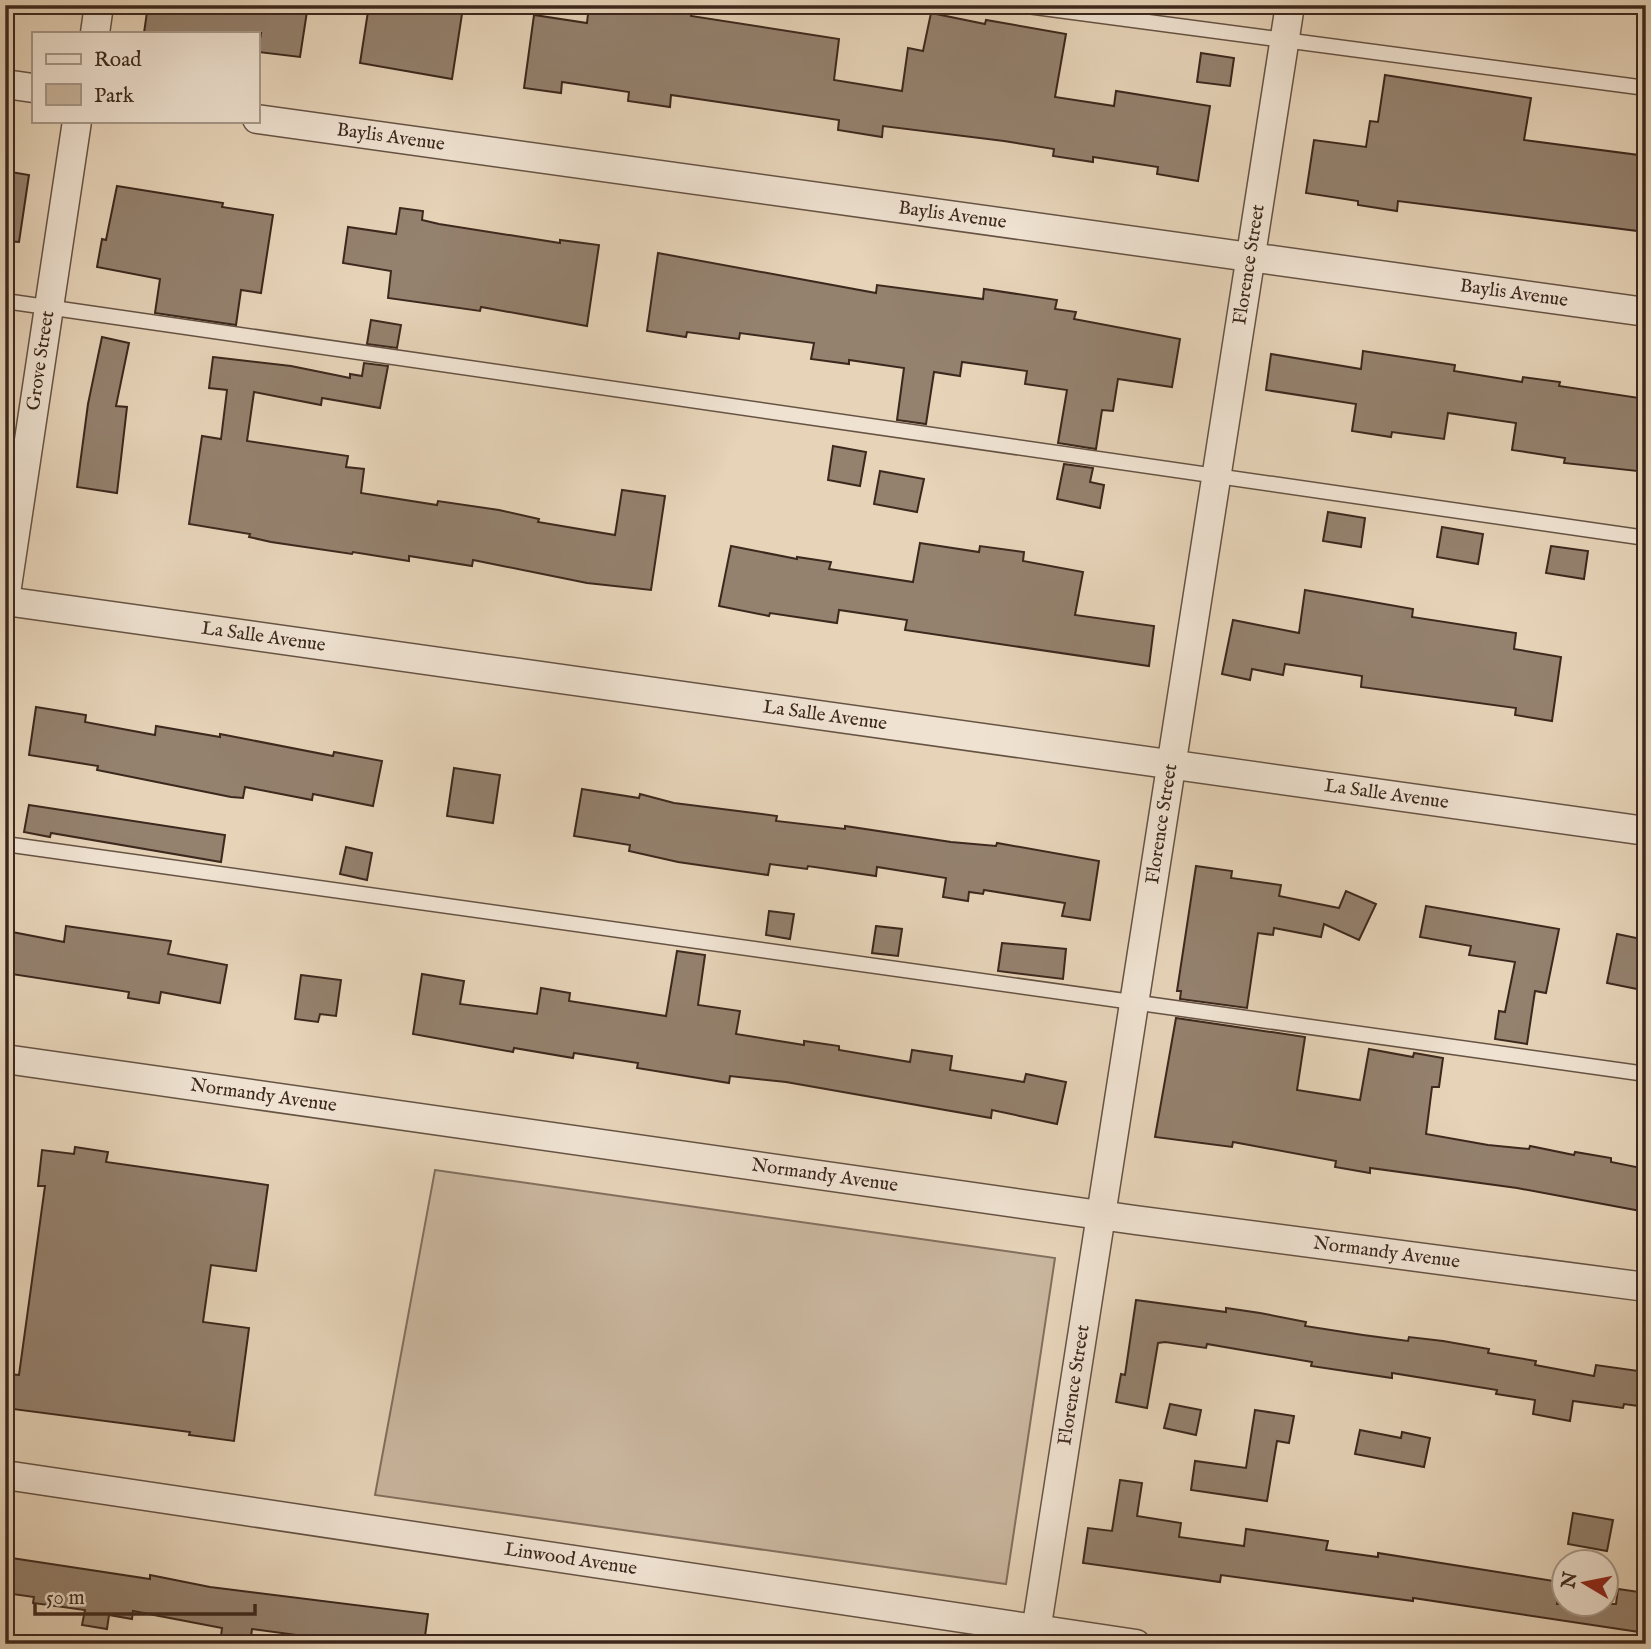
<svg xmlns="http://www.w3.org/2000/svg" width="1651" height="1649" font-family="'IM FELL English',serif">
	<rect width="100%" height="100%" fill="#e6d3b8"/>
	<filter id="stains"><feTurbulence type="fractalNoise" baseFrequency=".00286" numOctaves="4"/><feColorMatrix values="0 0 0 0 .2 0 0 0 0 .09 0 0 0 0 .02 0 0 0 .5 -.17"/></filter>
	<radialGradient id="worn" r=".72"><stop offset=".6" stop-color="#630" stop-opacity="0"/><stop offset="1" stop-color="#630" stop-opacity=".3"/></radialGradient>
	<path fill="#c9b69e" stroke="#826f5e" stroke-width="2" d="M435 1170 1055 1258 1006 1584 375 1495Z"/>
	<path fill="#94816e" stroke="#3c281d" stroke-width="2" d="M148 5H308L300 57 258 52 261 33H144Z
		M369 5H446L445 11 462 14 452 79 360 63Z
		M589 5H693L691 16 839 39 834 80 902 91 908 48 923 51 931 13 985 24 986 20 1066 34 1055 97 1114 106 1116 91 1210 106 1198 181 1157 174 1158 167 1093 157V162L1053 156 1054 149 1004 141 883 126 882 137 838 130 839 120 671 95 670 107 628 101 629 92 562 82 561 93 524 88 534 15 587 23Z
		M1201 53 1234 58 1230 86 1197 82Z
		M1385 75 1531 98 1524 140 1646 156V232L1398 201 1397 211 1358 205V201L1306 193 1314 140 1366 147 1370 121 1378 122Z
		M5 171 29 175 19 242 5 241Z
		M117 186 223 203 222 207 273 215 261 293 241 290 236 325 155 313 160 279 97 267 102 239 106 240Z
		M400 208 423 211 422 220 439 224 560 243V240L599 245 587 326 481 307 480 311 388 298 391 271 343 263 348 227 396 234Z
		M658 253 876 293 877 285 983 299 984 289 1057 300 1055 309 1076 312 1074 319 1180 339 1172 387 1118 379 1113 411 1102 410 1096 449 1058 443 1067 390 1025 384 1027 371 962 362 960 376 934 372 926 424 897 420 904 368 849 360V364L811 359 814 343 740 333 739 339 687 332 686 337 647 331Z
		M371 320 401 325 397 348 367 344Z
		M102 337 129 343 116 406 127 407 117 493 77 487 88 404Z
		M1363 351 1455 365 1454 371 1522 382 1523 377 1560 382 1559 386 1646 399V472L1564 463 1565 458 1512 450 1516 423 1448 413 1444 439 1392 432 1391 437 1352 431 1356 404 1266 390 1271 354 1361 369Z
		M213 357 291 366 350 378V374L362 376 364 363 388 366 380 408 322 398 321 405 254 392 247 441 348 456 346 467 364 469 361 493 437 505 438 501 499 510 539 519 538 522 615 535 622 490 665 496 651 590 587 583 473 560 472 566 409 556V561L353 552 352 554 271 542 249 537 250 534 189 524 202 436 221 439 227 390 209 388Z
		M833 446 866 452 860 486 828 480Z
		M1064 464 1093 468 1090 482 1104 485 1100 508 1057 499Z
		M880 471 924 479 917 512 874 504Z
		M1328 512 1365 518 1361 547 1323 541Z
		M1442 527 1483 534 1478 564 1437 557Z
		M920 543 979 552 980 546 1024 552 1023 561 1083 572 1075 615 1154 626 1149 666 905 630 907 620 839 610 837 623 770 613 769 616 719 606 731 546 797 559V557L831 562 829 569 913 582Z
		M1551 546 1588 551 1584 579 1546 573Z
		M1305 590 1413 609 1412 617 1516 633 1514 649 1561 657 1552 721 1515 715 1516 708 1361 687 1362 676 1285 664 1283 675 1252 669 1250 680 1222 674 1233 620 1299 633Z
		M36 707 86 715 85 722 155 735 156 726 220 737V734L333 756 334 752 382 761 373 806 313 794 312 800 245 787 243 798 231 797 97 770 98 766 29 755Z
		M454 768 500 775 493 823 447 816Z
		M582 789 639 798 640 794 674 803 777 816 776 821 845 829V826L951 842 996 846 997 843 1099 861 1090 920 1062 916 1065 903 984 890 983 894 969 892 968 901 943 897 946 878 877 867 876 876 808 866 807 869 770 864 768 875 678 862 629 851 630 845 574 836Z
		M29 805 225 835 221 862 51 833 50 837 24 832Z
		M346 847 372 853 367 880 340 874Z
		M1196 866 1232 871 1231 878 1281 885 1279 896 1339 908 1346 891 1376 904 1359 940 1324 924 1321 937 1274 928 1273 935 1258 933 1247 1008 1180 999 1181 991H1177Z
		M1426 906 1559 929 1546 993 1535 991 1527 1044 1495 1039 1499 1011 1505 1012 1515 962 1469 955 1471 946 1420 937Z
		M769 911 794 914 790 939 766 935Z
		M66 926 171 941 168 954 227 965 220 1003 161 992 159 1003 128 998 129 992 5 973 12 932 64 942Z
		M876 926 902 929 898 956 872 953Z
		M1617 934 1646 940 1642 990 1607 983Z
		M1002 943 1066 949 1063 979 998 971Z
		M677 951 705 955 698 1005 740 1011 736 1034 804 1045V1041L839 1046V1050L910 1062 912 1050 952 1056 950 1070 1024 1082 1026 1074 1066 1082 1057 1124 992 1110 991 1118 786 1082 730 1076 729 1083 637 1068 638 1063 574 1053 573 1058 514 1048 513 1052 413 1034 422 974 464 981 460 1004 537 1014 541 988 570 993 569 1001 666 1016Z
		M301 975 341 980 336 1016 320 1014 318 1022 295 1019Z
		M1176 1018 1305 1037 1297 1090 1360 1100 1369 1049 1413 1057 1414 1053 1443 1058 1439 1087H1432L1426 1134 1488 1145 1529 1149 1530 1146 1574 1155 1575 1152 1611 1158V1162L1646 1169V1212L1517 1188 1370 1168V1173L1335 1167 1336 1161 1233 1142 1232 1147 1155 1137Z
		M75 1147 108 1152 106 1162 268 1185 256 1271 211 1265 203 1322 249 1328 234 1441 189 1435 190 1432 5 1408 9 1374 19 1375 45 1186H38L42 1150 74 1154Z
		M1136 1300 1226 1312V1308L1260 1313 1306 1322 1305 1326 1363 1335 1408 1341 1409 1337 1443 1341 1489 1349 1488 1353 1536 1361 1535 1365 1594 1376 1596 1365 1646 1372V1407L1624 1404 1623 1408 1573 1401 1570 1421 1533 1414 1535 1400 1496 1394 1497 1390 1392 1373V1378L1311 1366 1312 1362 1207 1344 1206 1348 1165 1342 1158 1343 1147 1408 1116 1402 1121 1374 1125 1375Z
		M1170 1404 1201 1410 1196 1435 1164 1428Z
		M1255 1410 1294 1416 1289 1443 1277 1441 1267 1501 1191 1490 1195 1461 1246 1468Z
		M1360 1430 1401 1438 1402 1432 1430 1438 1424 1467 1355 1454Z
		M1120 1480 1142 1483 1137 1516 1181 1523 1179 1537 1244 1546 1246 1529 1328 1541 1326 1550 1378 1557V1553L1560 1582 1557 1604H1616L1618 1589 1646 1593V1633L1413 1598V1601L1221 1575 1220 1582 1083 1563 1088 1528 1112 1531Z
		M1573 1513 1613 1520 1607 1551 1568 1544Z
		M5 1557 150 1579V1575L210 1587 428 1614 424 1644H318L319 1638 252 1629 250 1644H220L222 1628 133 1611 132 1619 109 1615 107 1629 82 1625 85 1610 33 1603 34 1597 5 1593Z"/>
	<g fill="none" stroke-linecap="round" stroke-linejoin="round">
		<defs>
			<path id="lane" d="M1020 5 1646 88
				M5 301 1646 538
				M5 844 1646 1074"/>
			<g id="street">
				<path d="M95 33 99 5"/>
				<path d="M5 84 33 88"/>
				<path id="s1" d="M257 119 1646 312"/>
				<path id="s2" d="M5 600 77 121"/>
				<path id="s3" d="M5 601 1646 831"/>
				<path id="s4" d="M5 1059 1135 1220 1646 1287"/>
				<path id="s5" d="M5 1475 1136 1644"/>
				<path id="s6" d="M1034 1644 1290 5"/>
			</g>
		</defs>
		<use href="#lane" stroke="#665344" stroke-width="17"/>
		<use href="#street" stroke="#665344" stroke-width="31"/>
		<use href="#lane" stroke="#efe2d1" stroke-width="14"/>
		<use href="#street" stroke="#efe2d1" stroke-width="28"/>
	</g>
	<g text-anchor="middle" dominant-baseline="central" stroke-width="5" stroke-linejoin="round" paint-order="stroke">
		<g font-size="19" fill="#3c281d" stroke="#efe2d1">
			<text stroke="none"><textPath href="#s1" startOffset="135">Baylis Avenue</textPath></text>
			<text stroke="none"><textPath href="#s1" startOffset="702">Baylis Avenue</textPath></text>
			<text stroke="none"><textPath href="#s6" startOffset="1396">Florence Street</textPath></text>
			<text stroke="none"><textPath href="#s1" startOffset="1269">Baylis Avenue</textPath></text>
			<text stroke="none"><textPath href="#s2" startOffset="242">Grove Street</textPath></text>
			<text stroke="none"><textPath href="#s3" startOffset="261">La Salle Avenue</textPath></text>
			<text stroke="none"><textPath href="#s3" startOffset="828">La Salle Avenue</textPath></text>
			<text stroke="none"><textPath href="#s3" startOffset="1395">La Salle Avenue</textPath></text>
			<text stroke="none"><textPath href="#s6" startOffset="830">Florence Street</textPath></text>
			<text stroke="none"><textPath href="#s4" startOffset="261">Normandy Avenue</textPath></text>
			<text stroke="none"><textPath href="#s4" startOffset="828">Normandy Avenue</textPath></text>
			<text stroke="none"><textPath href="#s4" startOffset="1395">Normandy Avenue</textPath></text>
			<text stroke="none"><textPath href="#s6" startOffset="262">Florence Street</textPath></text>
			<text stroke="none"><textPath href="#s5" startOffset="572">Linwood Avenue</textPath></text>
		</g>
	</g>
	<rect width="1651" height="1649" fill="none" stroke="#e6d3b8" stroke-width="28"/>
	<rect x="7" y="7" width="1637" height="1635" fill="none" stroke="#3c281d" stroke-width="3.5"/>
	<rect x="14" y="14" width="1623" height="1621" fill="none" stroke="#3c281d" stroke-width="2"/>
	<rect x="32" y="32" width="228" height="91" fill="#efe2d1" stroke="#a79889" stroke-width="2"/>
	<rect x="46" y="54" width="35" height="10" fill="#efe2d1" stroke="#a79889" stroke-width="2"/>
	<text x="94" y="66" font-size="21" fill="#3c281d">Road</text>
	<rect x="46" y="84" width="35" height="21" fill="#c9b69e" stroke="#a79889" stroke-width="2"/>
	<text x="94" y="102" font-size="21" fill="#3c281d">Park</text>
	<g transform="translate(1585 1583) rotate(280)"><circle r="33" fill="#efe2d1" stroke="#a79889" stroke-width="2"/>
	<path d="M0-5L12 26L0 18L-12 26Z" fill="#8f2418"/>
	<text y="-10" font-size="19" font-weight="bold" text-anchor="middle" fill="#3c281d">N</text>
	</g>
	<path d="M35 1604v10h220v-10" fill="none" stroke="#3c281d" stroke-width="3.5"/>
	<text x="46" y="1604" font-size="21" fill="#3c281d" stroke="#efe2d1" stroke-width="5" paint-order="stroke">50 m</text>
	<rect width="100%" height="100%" filter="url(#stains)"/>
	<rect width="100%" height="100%" fill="url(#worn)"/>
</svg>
